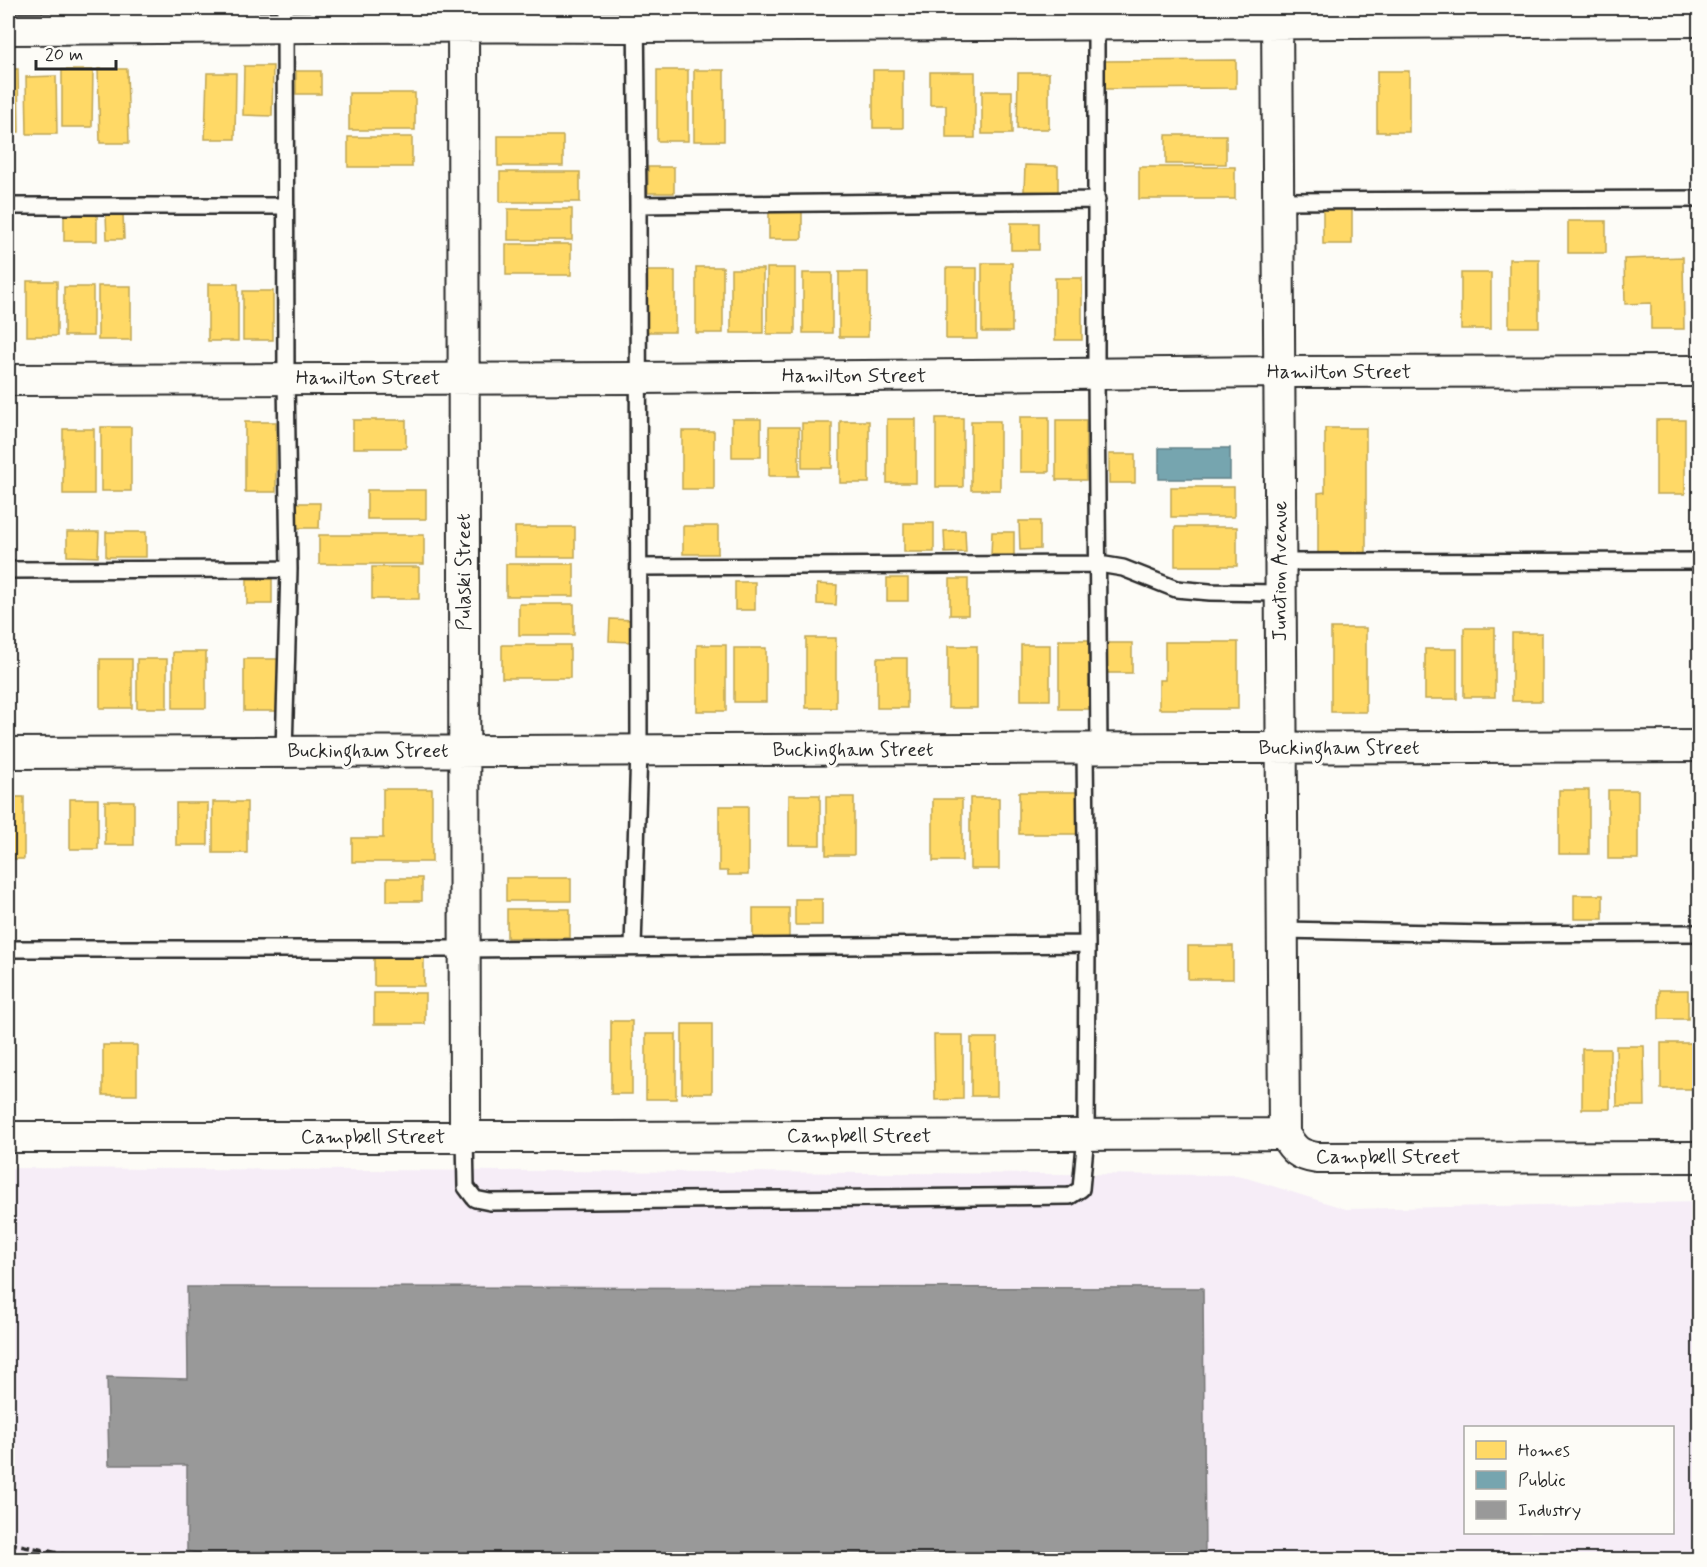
<svg xmlns="http://www.w3.org/2000/svg" width="1707" height="1567" font-family="Mynerve,sans-serif">
	<rect width="100%" height="100%" fill="#fdfcf7"/>
	<filter id="ink" filterUnits="userSpaceOnUse"><feTurbulence type="fractalNoise" baseFrequency=".0167" numOctaves="2"/><feDisplacementMap in="SourceGraphic" scale="12" xChannelSelector="R" yChannelSelector="G"/><feConvolveMatrix kernelMatrix="1 2 1 2 8 2 1 2 1" color-interpolation-filters="sRGB"/></filter>
	<g filter="url(#ink)">
		<path fill="#f6edf7" fill-rule="evenodd" d="M8 1168 1237 1175 1346 1209 1699 1202V1559L8 1560ZM1466 1428H1672V1532H1466Z"/>
		<path fill="#ffd966" stroke="#bfa554" stroke-width="1.5" d="M1236 60V88L1103 89V61Z
			M244 66H273L272 116 243 115Z
			M8 69H18L19 132H8Z
			M98 69H127L129 143H100Z
			M62 70H93L92 127H62Z
			M657 70H688V141H657Z
			M694 70H724V141H694Z
			M873 70H903V128H873Z
			M296 71H321V94H296Z
			M1377 71H1409V132H1377Z
			M930 72H975V138H946V105H930Z
			M207 73H236L235 139H205Z
			M1018 73H1049V129H1017Z
			M56 76 57 134H27L26 77Z
			M982 91H1012V134H982Z
			M349 93H415V130H349Z
			M1166 135H1226V164H1166Z
			M498 136H563V166H498Z
			M348 137H412V167H348Z
			M1025 165 1058 166V192L1024 191Z
			M648 167H674V193H648Z
			M1139 167H1235V199H1139Z
			M500 172H580V202H500Z
			M1323 207H1352V244H1323Z
			M508 209H572V240H508Z
			M769 210H802V239H769Z
			M97 213V241H64V214Z
			M106 214H123L124 239H107Z
			M1568 221H1606V253H1568Z
			M1011 223H1039V250H1011Z
			M506 244H571V275H506Z
			M1683 257 1684 329H1651V303L1625 304 1624 259Z
			M1509 259H1539V327H1509Z
			M982 263H1012V332H982Z
			M696 267H723V333H696Z
			M767 268H795V334H767Z
			M946 268H977V339H946Z
			M731 269H763V333H731Z
			M644 271H675V332H644Z
			M839 272H868V337H839Z
			M803 273H832V333H803Z
			M1461 273H1491V329H1461Z
			M1055 278H1082V340H1055Z
			M27 281H57V336H27Z
			M208 284H238V341H208Z
			M98 286H131V340H98Z
			M64 287H93V336H64Z
			M243 291H273V340H243Z
			M1020 417H1049V472H1020Z
			M936 418H963V487H936Z
			M732 419H761V457H732Z
			M887 419H916V483H887Z
			M353 420H406V448H353Z
			M1056 420H1086V480H1056Z
			M1656 420H1685V494H1656Z
			M840 421H869V483H840Z
			M971 421H1000V490H971Z
			M245 422H276V492H245Z
			M802 423H832V468H802Z
			M101 427H131V491H101Z
			M769 427H799V476H769Z
			M1325 428H1366V555H1318V493L1325 492Z
			M63 429H94V494H63Z
			M682 431H714V489H682Z
			M1109 454H1135V483H1109Z
			M1171 487H1234V517H1171Z
			M367 490H426V519H367Z
			M294 503H320L319 528H294Z
			M1019 521H1040V549L1020 550Z
			M904 523H934V552H904Z
			M683 526H718V554H683Z
			M515 527H575V557H515Z
			M1175 527H1237V566H1175Z
			M965 530 966 552 945 553 944 531Z
			M67 532H99L98 557 67 556Z
			M106 532H146V557H106Z
			M992 532H1014V555H991Z
			M319 535H424V564H319Z
			M506 564H574V596H506Z
			M372 567H419V599H372Z
			M887 578H908V601H887Z
			M247 579H272V604H247Z
			M950 579H968V615H950Z
			M735 582H755V610H735Z
			M817 584 837 585 836 605 817 604Z
			M519 604H574V635H519Z
			M610 619 633 620 632 642 609 641Z
			M1331 628H1366V712H1331Z
			M1464 628H1495V697H1464Z
			M1512 633H1542V701H1512Z
			M806 638H836V708H806Z
			M1059 640H1089V709H1059Z
			M1165 642H1238V709H1159V680H1165Z
			M1107 643H1132V673H1107Z
			M502 645H570V678H502Z
			M697 645H726V711H697Z
			M1021 645H1050V700H1021Z
			M948 646H977V708H948Z
			M734 648H766V702H734Z
			M1425 649H1457V699H1425Z
			M173 652H206V708H173Z
			M877 658H907V708H877Z
			M100 659H132V708H100Z
			M137 659H167V708H137Z
			M244 659H281V711H244Z
			M383 789H432V862H352V838H383Z
			M1559 790H1589V854H1559Z
			M1608 790H1638V859H1608Z
			M1019 792H1079V834H1019Z
			M789 795H820V845H789Z
			M8 797H24V859H8Z
			M826 797H854V855H826Z
			M970 798H999V869H970Z
			M70 799H98V849H70Z
			M933 799H962V861H933Z
			M105 801H134V845H105Z
			M213 802H247V853H213Z
			M176 803H208V845H176Z
			M719 806H748V875H728V871H719Z
			M387 878H422V901H387Z
			M506 878H571V901H506Z
			M1574 895H1603V919H1574Z
			M795 899H822V925H795Z
			M753 908H789V938H753Z
			M507 909H570V938H507Z
			M1188 946H1233V979H1188Z
			M374 956H424V986H374Z
			M1659 990H1688V1019H1659Z
			M374 993H425V1024H374Z
			M611 1021H632V1094H611Z
			M682 1024H712V1093H682Z
			M646 1034H676V1099H646Z
			M934 1035H963V1099L935 1100Z
			M971 1038H997V1096H971Z
			M1661 1043H1700V1089H1661Z
			M103 1045H137V1095H103Z
			M1616 1046H1644L1645 1106H1617Z
			M1582 1049H1610V1109H1582Z"/>
		<path fill="#76a5af" stroke="#608087" stroke-width="1.5" d="M1159 448H1230V479H1159Z"/>
		<path fill="#999" stroke="#787878" stroke-width="1.5" d="M187 1287 1203 1288 1205 1560H230L187 1551V1465H109L107 1377 188 1379Z"/>
		<g fill="none" stroke-linecap="round" stroke-linejoin="round">
			<defs>
				<path id="service" d="M1096 8V374L1099 749
					M1278 201 1700 199
					M638 205 1097 200
					M8 206H286
					M1280 562 1700 561
					M639 567 1099 564 1123 568 1176 589 1210 592 1280 593
					M8 570 289 569
					M284 752 289 569 286 379 285 8
					M1282 930 1490 934 1700 933
					M633 947 639 750 638 205 636 8
					M8 949H464L1087 944
					M465 1137 466 1187 475 1199 490 1202 1070 1196 1081 1189 1086 1135 1087 944 1085 749"/>
				<path id="minor" d="M463 8 465 1137
					M1277 8 1284 1134
					M8 29C217 28 426 25 636 27L1700 21
					M8 380 638 378 1279 372 1700 371
					M8 753 1700 746
					M8 1137H608L1284 1134C1294 1150 1298 1155 1317 1158L1700 1157"/>
			</defs>
			<use href="#service" stroke="#2b2b2b" stroke-width="20"/>
			<use href="#minor" stroke="#2b2b2b" stroke-width="34"/>
			<use href="#service" stroke="#fdfcf7" stroke-width="15"/>
			<use href="#minor" stroke="#fdfcf7" stroke-width="30"/>
			<path stroke="#2b2b2b" stroke-width="4.5" stroke-dasharray="9 4.5" stroke-linecap="butt" d="M8 1543 89 1560"/>
		</g>
	</g>
	<g text-anchor="middle" dominant-baseline="central" stroke-width="6" stroke-linejoin="round" paint-order="stroke">
		<g font-size="20" fill="#2b2b2b" stroke="#fdfcf7">
			<text x="1339" y="372">Hamilton Street</text>
			<text x="854" y="376">Hamilton Street</text>
			<text x="368" y="378">Hamilton Street</text>
			<text transform="translate(1280 571) rotate(-90)">Junction Avenue</text>
			<text transform="translate(464 572) rotate(-90)">Pulaski Street</text>
			<text x="1339" y="748">Buckingham Street</text>
			<text x="853" y="750">Buckingham Street</text>
			<text x="368" y="751">Buckingham Street</text>
			<text x="859" y="1136">Campbell Street</text>
			<text x="373" y="1137">Campbell Street</text>
			<text x="1388" y="1157">Campbell Street</text>
		</g>
	</g>
	<rect width="1707" height="1567" fill="none" stroke="#fdfcf7" stroke-width="30"/>
	<rect x="15" y="15" width="1677" height="1537" fill="none" stroke="#2b2b2b" stroke-width="2" filter="url(#ink)"/>
	<rect x="1464" y="1426" width="210" height="108" fill="#fdfcf7" stroke="#a9a8a5" stroke-width="1.5"/>
	<rect x="1476" y="1441" width="30" height="18" fill="#ffd966" stroke="#a9a8a5" stroke-width="1.5"/>
	<text x="1518" y="1456" font-size="18" fill="#2b2b2b">Homes</text>
	<rect x="1476" y="1471" width="30" height="18" fill="#76a5af" stroke="#a9a8a5" stroke-width="1.5"/>
	<text x="1518" y="1486" font-size="18" fill="#2b2b2b">Public</text>
	<rect x="1476" y="1501" width="30" height="18" fill="#999999" stroke="#a9a8a5" stroke-width="1.5"/>
	<text x="1518" y="1516" font-size="18" fill="#2b2b2b">Industry</text>
	<path d="M36 60v9h80v-9" fill="none" stroke="#2b2b2b" stroke-width="3"/>
	<text x="45" y="60" font-size="18" fill="#2b2b2b" stroke="#fdfcf7" stroke-width="4.5" paint-order="stroke">20 m</text>
</svg>
